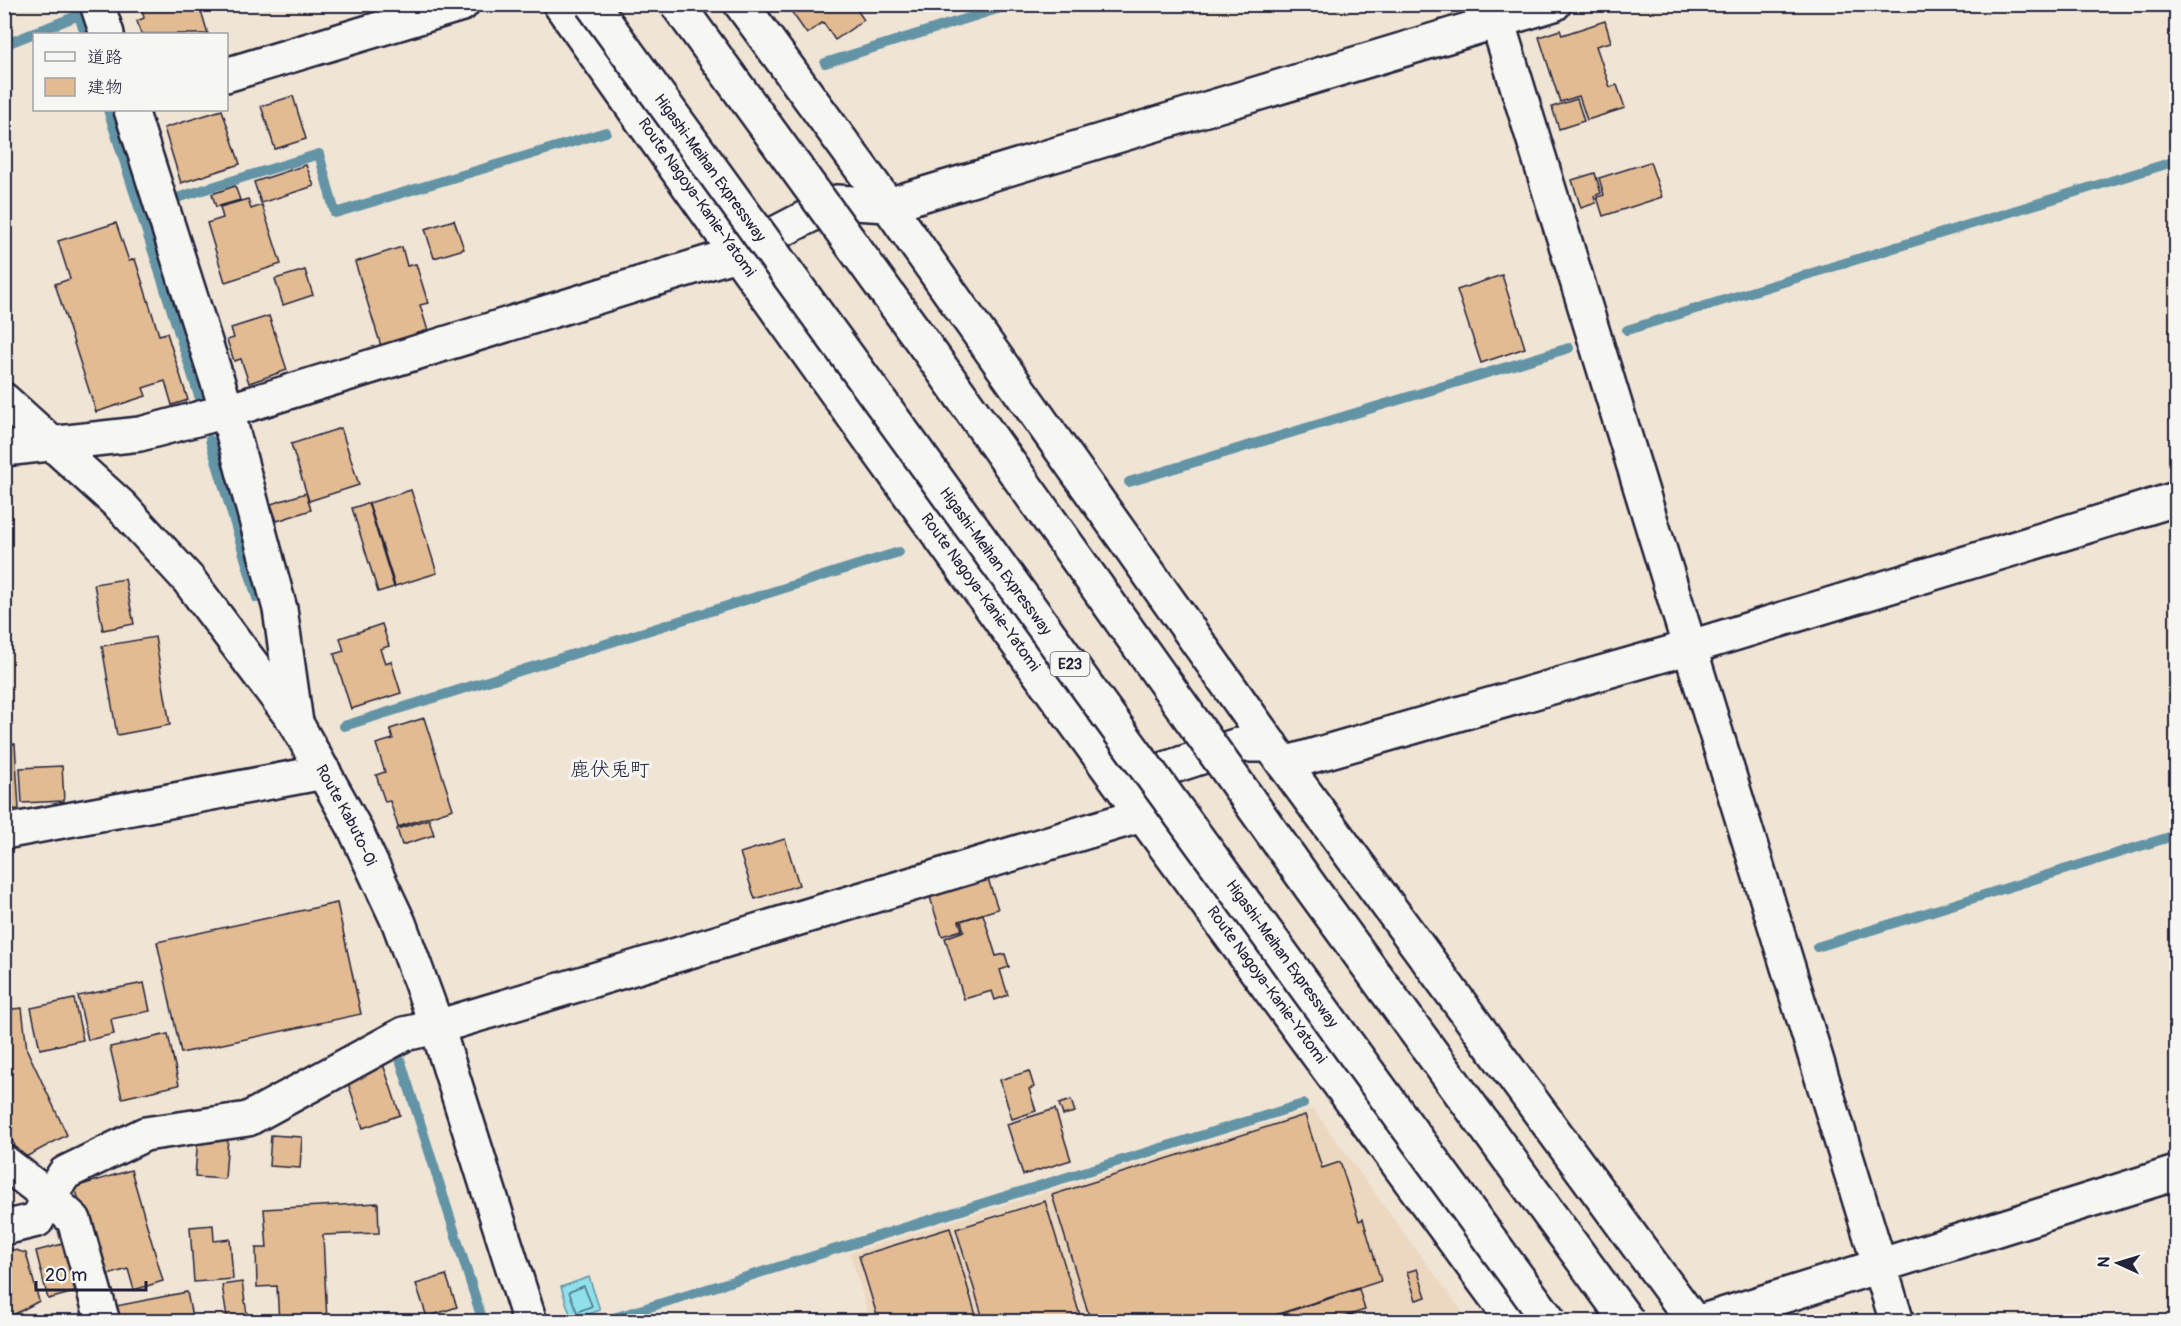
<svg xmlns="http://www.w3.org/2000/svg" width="2181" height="1326" font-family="Pangolin,'Klee One',sans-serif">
	<rect width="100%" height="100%" fill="#f0e4d5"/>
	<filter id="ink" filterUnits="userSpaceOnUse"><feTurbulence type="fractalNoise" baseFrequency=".0167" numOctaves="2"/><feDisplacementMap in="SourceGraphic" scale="12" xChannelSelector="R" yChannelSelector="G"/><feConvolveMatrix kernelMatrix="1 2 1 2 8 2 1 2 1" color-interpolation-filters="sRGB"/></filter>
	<g filter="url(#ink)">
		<path fill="#ecd8c1" d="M1313 1109 1469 1321H870L850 1253Z"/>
		<path fill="#90e0ec" stroke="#6494a5" stroke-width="1.5" d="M589 1277 600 1310 572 1320 561 1287Z"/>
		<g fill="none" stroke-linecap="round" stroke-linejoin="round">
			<path stroke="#4e6e82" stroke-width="1.5" d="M584 1286 592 1306 577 1312 569 1292Z"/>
			<path stroke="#6494a5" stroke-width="10" d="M75 4 85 34
				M4 45 74 17
				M825 63 1013 4
				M108 110 199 396
				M180 197 319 154 335 213 606 132
				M1627 330 2176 161
				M210 440 257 598
				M1129 482 1569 348
				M344 726 899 552
				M1817 947 2176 835
				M400 1059 483 1322
				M601 1322 1303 1104"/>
		</g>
		<path fill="#e2bb92" stroke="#22223b" stroke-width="1.5" d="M161 4H199L208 34H141L137 21 144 18 142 10Z
			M786 4H853L864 20 835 40 823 22 807 34Z
			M1605 21 1611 42 1596 46 1610 87 1617 85 1625 108 1587 120 1579 96 1560 102 1539 37 1560 30 1562 35Z
			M293 96 306 139 275 149 261 106Z
			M1577 99 1584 121 1559 129 1552 107Z
			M222 110 240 164 181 183 164 128Z
			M1650 162 1662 197 1603 216 1597 197 1604 195 1599 178Z
			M306 165 314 186 261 203 254 182Z
			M1595 173 1601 193 1594 196 1596 203 1581 208 1572 180Z
			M235 186 240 200 216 207 212 194Z
			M248 199 251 209 262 205 281 264 225 282 207 223 223 218 220 207Z
			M454 220 464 249 434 258 425 229Z
			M116 223 129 261 135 259 159 335 167 333 188 400 172 405 165 381 143 388 146 396 96 412 55 284 70 279 58 241Z
			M402 247 407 266 416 264 428 303 420 305 428 331 381 346 355 262Z
			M305 270 313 295 283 305 275 279Z
			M1502 275 1525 348 1481 363 1457 290Z
			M269 316 287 370 249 383 241 359 234 361 227 340 234 338 231 328Z
			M341 428 359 485 309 501 291 444Z
			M411 490 437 573 395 586 369 503Z
			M306 493 311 510 277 521 271 504Z
			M368 503 394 587 378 592 352 508Z
			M125 579 134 624 103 630 94 584Z
			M382 624 389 646 380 649 385 663 391 661 401 693 351 709 334 654 344 651 340 638Z
			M155 637 170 725 117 735 102 646Z
			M424 718 453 809 398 827 390 801 385 802 376 775 385 772 376 744 393 739 390 729Z
			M4 744H15L19 809 4 810Z
			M62 766 64 801 22 803 20 768Z
			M429 819 434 835 402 845 397 829Z
			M785 839 799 885 755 899 740 853Z
			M988 879 998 909 959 921 962 930 942 936 930 897Z
			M337 903 361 1014 181 1053 157 942Z
			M983 914 996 956 1005 954 1009 967 1000 970 1008 995 995 1000 992 991 964 999 945 938 964 931 961 921Z
			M144 983 150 1011 111 1019 114 1034 88 1040 78 996Z
			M74 999 83 1040 40 1049 31 1008Z
			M22 1008 27 1050 67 1135 22 1159 4 1125V1010Z
			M168 1034 179 1085 122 1098 110 1047Z
			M383 1064 400 1115 363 1128 346 1077Z
			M1029 1071 1034 1087 1029 1089 1036 1111 1012 1119 1000 1080Z
			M1071 1100 1075 1112 1063 1115 1059 1104Z
			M1055 1109 1071 1160 1023 1175 1007 1124Z
			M1305 1115 1322 1168 1340 1162 1359 1221 1363 1219 1381 1281 1253 1322H1091L1052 1195Z
			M198 1135 228 1137 225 1179 195 1177Z
			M271 1135 302 1137 300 1168 269 1166Z
			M131 1170 163 1281 134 1290 128 1269 101 1277 75 1187Z
			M1045 1201 1082 1322H984L956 1229Z
			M378 1203 379 1233 323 1235 327 1322H279L277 1286 257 1287 256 1248H267L264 1209Z
			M213 1225 214 1241 230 1239 233 1279 194 1282 190 1227Z
			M950 1228 978 1322H879L859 1256Z
			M63 1244 75 1292 48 1299 36 1251Z
			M4 1247 26 1253 39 1301 4 1320Z
			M1417 1269 1426 1297 1416 1300 1407 1272Z
			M446 1275 457 1307 427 1317 416 1284Z
			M242 1282 247 1314 227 1317 222 1285Z
			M1359 1289 1365 1310 1327 1322H1256Z
			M187 1292 193 1322H119L116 1306Z"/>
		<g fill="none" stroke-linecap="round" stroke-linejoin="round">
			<defs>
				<path id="minor" d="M97 4 107 34
					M741 4 888 205 1284 764 1694 1322
					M1492 4 1897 1322
					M226 75 462 4
					M131 110 227 411 280 609 296 723
					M4 449 140 434 227 411 736 254 836 202 888 205 1554 4
					M1284 764 1691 647 2176 499
					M1125 782 1238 745H1271
					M4 832 324 772
					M4 1162 49 1197 74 1220 103 1322
					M4 1228 37 1220 49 1197 65 1173 145 1134 248 1119 404 1034 437 1027 1142 815
					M1700 1322 2176 1173"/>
				<g id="major">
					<path id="s1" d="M560 4C872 448 1193 885 1514 1322"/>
					<path id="s2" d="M4 400 121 506 188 579 296 723 354 827 399 923 437 1027 530 1322"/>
				</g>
			</defs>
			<use href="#minor" stroke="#22223b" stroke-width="38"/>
			<use href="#major" stroke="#22223b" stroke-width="38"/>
			<use href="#minor" stroke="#f6f6f2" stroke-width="33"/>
			<use href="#major" stroke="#f6f6f2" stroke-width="33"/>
			<defs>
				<g id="highway-bridge">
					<path id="s3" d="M592 4C909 446 1231 882 1550 1322"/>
					<path d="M677 4 932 355 1312 889 1628 1322"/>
				</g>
			</defs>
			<use href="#highway-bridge" stroke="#22223b" stroke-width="38" stroke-linecap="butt"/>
			<use href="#highway-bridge" stroke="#f6f6f2" stroke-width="33"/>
		</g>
	</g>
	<g text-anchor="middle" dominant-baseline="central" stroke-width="6" stroke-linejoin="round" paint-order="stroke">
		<rect fill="#f6f6f2" stroke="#626272" stroke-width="1.5" x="1050.5" y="652" width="39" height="24" rx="4.5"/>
		<g font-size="15" font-weight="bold" fill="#22223b">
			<text x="1070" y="664">E23</text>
		</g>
		<g font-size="16" fill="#22223b" stroke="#f6f6f2">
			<text stroke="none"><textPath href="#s3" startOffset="202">Higashi-Meihan Expressway</textPath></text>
			<text stroke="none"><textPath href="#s1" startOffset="237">Route Nagoya-Kanie-Yatomi</textPath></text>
			<text stroke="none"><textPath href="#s3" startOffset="688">Higashi-Meihan Expressway</textPath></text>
			<text stroke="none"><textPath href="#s1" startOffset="723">Route Nagoya-Kanie-Yatomi</textPath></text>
			<text stroke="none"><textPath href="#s2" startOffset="542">Route Kabuto-Oi</textPath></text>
			<text stroke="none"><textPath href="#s3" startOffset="1174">Higashi-Meihan Expressway</textPath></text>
			<text stroke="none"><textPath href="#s1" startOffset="1209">Route Nagoya-Kanie-Yatomi</textPath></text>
		</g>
		<g font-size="20" fill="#22223b" stroke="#f6f6f2">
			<text x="610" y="769">鹿伏兎町</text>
		</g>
	</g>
	<rect width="2181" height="1326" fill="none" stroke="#f6f6f2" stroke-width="24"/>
	<rect x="12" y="12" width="2157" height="1302" fill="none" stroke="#22223b" stroke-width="2" filter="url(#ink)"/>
	<rect x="33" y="33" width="195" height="78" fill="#f6f6f2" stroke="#a1a1a9" stroke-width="1.5"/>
	<rect x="45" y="52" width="30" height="9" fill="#f6f6f2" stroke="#a1a1a9" stroke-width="1.5"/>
	<text x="87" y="63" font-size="18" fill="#22223b">道路</text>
	<rect x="45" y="78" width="30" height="18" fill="#e2bb92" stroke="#a1a1a9" stroke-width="1.5"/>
	<text x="87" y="93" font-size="18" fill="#22223b">建物</text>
	<g transform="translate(2118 1263) rotate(274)" stroke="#f6f6f2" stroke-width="4.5" paint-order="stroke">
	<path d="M0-4.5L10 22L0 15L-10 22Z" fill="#22223b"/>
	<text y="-9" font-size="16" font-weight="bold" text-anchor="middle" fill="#22223b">N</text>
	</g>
	<path d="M36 1281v9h110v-9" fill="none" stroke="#22223b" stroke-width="3"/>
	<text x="45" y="1281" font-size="18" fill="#22223b" stroke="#f6f6f2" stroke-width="4.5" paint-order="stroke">20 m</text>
</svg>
